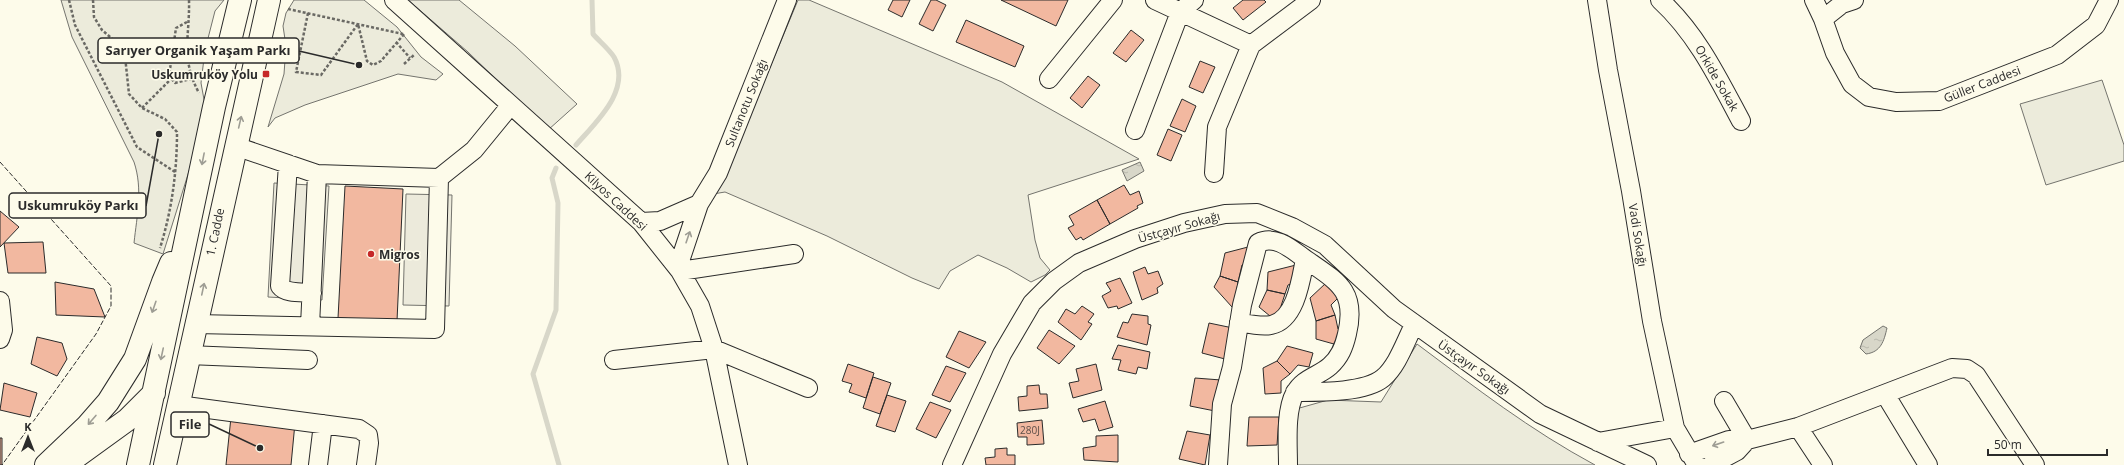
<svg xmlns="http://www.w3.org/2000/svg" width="2124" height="465" font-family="'Open Sans',sans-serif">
	<defs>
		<pattern id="water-ripples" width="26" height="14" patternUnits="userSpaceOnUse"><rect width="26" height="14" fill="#d8d7c9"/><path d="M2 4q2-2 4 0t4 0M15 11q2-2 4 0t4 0" fill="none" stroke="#bab9ad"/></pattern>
	</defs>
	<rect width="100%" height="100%" fill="#fdfbea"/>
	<path fill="#ecebdb" stroke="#74746e" d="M61 0H224L215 11 205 50 201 83 205 105 190 168 163 254 134 243C137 215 143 189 134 162L72 37Z
		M294 0H364L397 27 421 57 443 74 436 80 398 74 305 105 275 118 268 127 284 74 286 46 283 26 286 13Z
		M408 0H459L515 46 577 104 548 130 468 52Z
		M798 0H809L1002 82 1139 159 1028 195 1035 240 1040 258 1050 270 1045 275 1031 282 1007 268 978 255 950 271 939 289 912 278 827 236 725 192 713 194 726 173Z
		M2102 80 2124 145V161L2046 185 2020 104Z
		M1417 344C1476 388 1530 430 1595 465H1294L1296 409 1328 400 1381 402Z"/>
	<path fill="#eceadb" stroke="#74746e" d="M274 183 329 186 322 300 268 297Z
		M406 194 452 195 449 306 403 305Z"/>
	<path fill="url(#water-ripples)" stroke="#74746e" d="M1140 162 1144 171 1127 181 1122 170Z
		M1883 326 1887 328C1884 341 1881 352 1866 354L1860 348 1863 340Z"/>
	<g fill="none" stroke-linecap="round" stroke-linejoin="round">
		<path stroke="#d8d7c9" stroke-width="5" d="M576 145C596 122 632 90 614 57 609 49 599 41 593 34L592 0
			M556 168 552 178 558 203 556 310 533 374 559 465"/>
	</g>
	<path fill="#f2b8a0" stroke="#2b2b2b" d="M893 0H910L902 17 888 10Z
		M931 0H936L946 5 933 31 919 24Z
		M1001 0H1068L1056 26Z
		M1243 0H1264L1266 2 1243 20 1233 8Z
		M966 20 1024 46 1015 67 956 42Z
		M1131 30 1144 40 1126 62 1113 53Z
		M1200 61 1215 67 1203 93 1189 87Z
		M1088 76 1100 85 1082 108 1070 98Z
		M1182 99 1196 106 1185 132 1170 126Z
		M1168 129 1182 135 1171 161 1157 155Z
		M1124 185 1130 195 1139 191 1143 203 1137 206 1138 208 1110 224 1097 200Z
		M345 186 403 189 397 321 338 318Z
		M1097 200 1110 224 1083 240 1081 237 1076 240 1068 228 1074 225 1069 216Z
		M0 211 19 227 0 247Z
		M43 242 46 273H8L4 243Z
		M1248 247 1250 261 1242 265 1238 282 1220 276 1225 253Z
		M1296 265V282L1288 285 1285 294 1267 290 1268 272Z
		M1145 267 1148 274 1158 271 1163 284 1157 288 1158 293 1142 300 1133 272Z
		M1220 276 1238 282 1237 289 1243 295 1232 307 1214 287Z
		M1120 278 1132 303 1118 309 1117 306 1108 308 1102 296 1111 291 1106 283Z
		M55 282 94 289 105 317 56 315Z
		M1326 283 1339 297 1331 305 1335 315 1316 321 1310 298Z
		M1267 290 1285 294 1281 306 1284 311 1276 321 1259 307Z
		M1082 306 1094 314 1088 322 1092 324 1081 340 1058 322 1066 309 1075 314Z
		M1132 314 1148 316V324L1151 325 1147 345 1117 337 1123 322 1128 323Z
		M1335 315 1338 329 1346 333 1341 346 1316 339V321Z
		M1209 323 1233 328 1225 359 1202 353Z
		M1049 330 1075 346 1059 364 1037 348Z
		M959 331 986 342 969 368 946 357Z
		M37 337 62 343 67 359 57 376 31 364Z
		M1118 345 1150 352 1147 369 1138 367 1136 374 1118 370 1121 360 1112 359Z
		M1287 346 1313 353 1309 367 1298 365 1290 374 1277 361Z
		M1277 361 1290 374 1281 381V393L1265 394 1263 368Z
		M848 364 874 373 866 398 849 392 852 384 842 381Z
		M1096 364 1102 390 1073 398 1069 383 1079 381 1076 369Z
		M946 366 966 373 950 402 932 395Z
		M873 377 891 383 880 414 863 408Z
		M1195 378 1221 380 1215 411 1190 406Z
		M4 383 37 393 30 417 0 410Z
		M1039 385 1040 394H1047L1048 408 1019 411 1018 397 1027 396V386Z
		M887 395 906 401 895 432 876 426Z
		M1105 401 1113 427 1099 431 1095 419 1083 422 1078 409Z
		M930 402 951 410 936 438 916 429Z
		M231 417 295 423 291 465H226Z
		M1249 417H1279L1277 445 1247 446Z
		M1042 420 1044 444 1027 445V437H1018L1017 423Z
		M1187 431 1210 435 1205 465 1179 459Z
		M1118 435V462L1084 460 1083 448 1096 446V436Z
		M0 438H2V465H0Z
		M1007 448V455H1015V465H986L985 458 995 457V449Z"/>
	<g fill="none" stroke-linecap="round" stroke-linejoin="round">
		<defs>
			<path id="minor" d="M394 0 641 222 680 271 700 306 714 349 738 465
				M787 0 718 173 699 204 681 258 680 271 794 254
				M1155 0 1251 45
				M1597 0 1608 70 1631 191 1652 321 1675 428 1697 465
				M1660 0C1697 34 1718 78 1741 121
				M1814 0 1823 19 1835 53 1852 84 1869 97 1896 102 1939 101 2057 55 2096 25 2109 0
				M1823 19 1842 4 1854 0
				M1049 79 1113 0
				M1135 130 1180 12 1194 0
				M235 146 317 174 439 178 474 150 510 106
				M288 164 280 286C286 294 302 292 312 293
				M1214 173 1217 127 1251 45 1311 0
				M641 222 660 221 699 204
				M0 301 3 330 0 339
				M1239 322C1249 324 1261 327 1271 325 1296 320 1301 279 1305 259
				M195 324 435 329 439 178
				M310 326 317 174
				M188 355 308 360
				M614 360 714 349 808 388
				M1295 392C1318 392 1365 393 1383 378 1398 365 1405 342 1414 325
				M1885 394 1928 465
				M1724 401 1747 440
				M178 405 359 429 368 435 369 443 366 465
				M1798 427 1823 465
				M1598 442 1675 428
				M1689 454 1729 440H1747L1798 427 1952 368 1967 369 1976 375 2035 465
				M318 465 323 424
				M952 465 1002 354 1032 303 1054 281 1079 263 1135 239 1184 223 1225 214 1257 213 1292 227 1325 245 1394 309 1540 414 1647 465
				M1218 465 1222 404 1232 367 1242 305 1258 243C1274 235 1289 247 1301 256 1334 280 1358 288 1347 334 1344 347 1340 357 1330 366 1319 376 1303 378 1295 393 1285 411 1288 444 1288 465
				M1711 465 1737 451 1747 440"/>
			<path id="major" d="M46 465 87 426 108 402 135 359 163 282 171 263
				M65 465 127 420 154 393
				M138 465 214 107 240 0
				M165 465 269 0"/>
		</defs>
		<use href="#minor" stroke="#2b2b2b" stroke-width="20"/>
		<use href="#major" stroke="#2b2b2b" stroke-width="24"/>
		<path stroke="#6a6964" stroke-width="2.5" stroke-dasharray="3 2" stroke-linecap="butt" d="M69 0 75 25 137 147 175 172
			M93 0 94 17 102 30 117 43 125 56 129 94 142 108 165 119 177 132C177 171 172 210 160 248
			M189 0C190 36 180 58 199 93
			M288 9 403 34
			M308 13 296 72 321 75 358 24 367 61 373 65 381 61 405 33
			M187 22 176 28 169 76 175 83 191 79
			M396 42 410 58
			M404 64 414 55
			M142 108 171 79"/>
		<use href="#minor" stroke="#fdfbea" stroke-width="18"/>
		<use href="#major" stroke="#fdfbea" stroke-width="22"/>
		<path stroke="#2b2b2b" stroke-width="1" stroke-dasharray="5 2" stroke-linecap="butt" d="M0 162 111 286V306L96 334 2 465"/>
	</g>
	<defs><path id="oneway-shaft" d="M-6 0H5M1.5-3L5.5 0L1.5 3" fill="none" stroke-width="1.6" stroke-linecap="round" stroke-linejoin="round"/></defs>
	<g stroke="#9e9d94">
		<use href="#oneway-shaft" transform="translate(240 122) rotate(-77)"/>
		<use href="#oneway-shaft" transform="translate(203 159) rotate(101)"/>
		<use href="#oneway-shaft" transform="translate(688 237) rotate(-71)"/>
		<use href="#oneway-shaft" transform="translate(203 289) rotate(-78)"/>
		<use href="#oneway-shaft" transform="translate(154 307) rotate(109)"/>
		<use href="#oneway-shaft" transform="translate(162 354) rotate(102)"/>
		<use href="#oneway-shaft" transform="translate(92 420) rotate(131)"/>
		<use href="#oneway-shaft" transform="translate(1718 444) rotate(161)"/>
	</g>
	<g fill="#c62828" stroke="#fdfbea" stroke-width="1.5">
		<rect x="262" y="70" width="8" height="8" rx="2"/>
		<circle cx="371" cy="254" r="4"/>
	</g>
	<g text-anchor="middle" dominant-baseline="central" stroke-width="3" stroke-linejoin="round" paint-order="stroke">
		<g font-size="10" fill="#5d4e48">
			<text x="1030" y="430">280J</text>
		</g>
		<g font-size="12" font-weight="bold" fill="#2b2b2b" stroke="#fdfbea" text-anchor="end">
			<text x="258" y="74">Uskumruköy Yolu</text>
			<text x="379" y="254" text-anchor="start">Migros</text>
		</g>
		<g font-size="12" fill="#2b2b2b" stroke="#fdfbea">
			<text transform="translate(1717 78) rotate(60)">Orkide Sokak</text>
			<text transform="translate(1982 84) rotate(-21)">Güller Caddesi</text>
			<text transform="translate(746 103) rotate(-68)">Sultanotu Sokağı</text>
			<text transform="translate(616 201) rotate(43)">Kilyos Caddesi</text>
			<text transform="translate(1179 227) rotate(-16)">Üstçayır Sokağı</text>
			<text transform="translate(215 232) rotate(-78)">1. Cadde</text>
			<text transform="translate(1638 235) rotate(81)">Vadi Sokağı</text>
			<text transform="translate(1474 367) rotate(35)">Üstçayır Sokağı</text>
		</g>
	</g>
	<path fill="none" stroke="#2b2b2b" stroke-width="1.5" d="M359 65L299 51M159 134L146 206M260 448L209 424"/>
	<g fill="#2b2b2b" stroke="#fdfbea" stroke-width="1.5">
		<circle cx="359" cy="65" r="4"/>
		<circle cx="159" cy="134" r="4"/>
		<circle cx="260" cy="448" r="4"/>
	</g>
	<g fill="#fdfbea" stroke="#2b2b2b" stroke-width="1.5">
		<rect x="98" y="38" width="201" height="25" rx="4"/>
		<rect x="9" y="193" width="137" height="25" rx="4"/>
		<rect x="171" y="412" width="38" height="25" rx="4"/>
	</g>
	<g font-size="13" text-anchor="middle" font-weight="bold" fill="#2b2b2b">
		<text x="198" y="55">Sarıyer Organik Yaşam Parkı</text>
		<text x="78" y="210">Uskumruköy Parkı</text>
		<text x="190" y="429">File</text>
	</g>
	<g transform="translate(28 437)" stroke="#fdfbea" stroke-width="3" paint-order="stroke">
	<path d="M0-3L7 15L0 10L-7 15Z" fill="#2b2b2b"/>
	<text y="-6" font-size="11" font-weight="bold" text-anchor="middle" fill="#2b2b2b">K</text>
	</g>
	<path d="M1988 449v6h119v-6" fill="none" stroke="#2b2b2b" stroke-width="2"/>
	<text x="1994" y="449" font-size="12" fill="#2b2b2b" stroke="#fdfbea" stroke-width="3" paint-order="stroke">50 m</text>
</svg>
